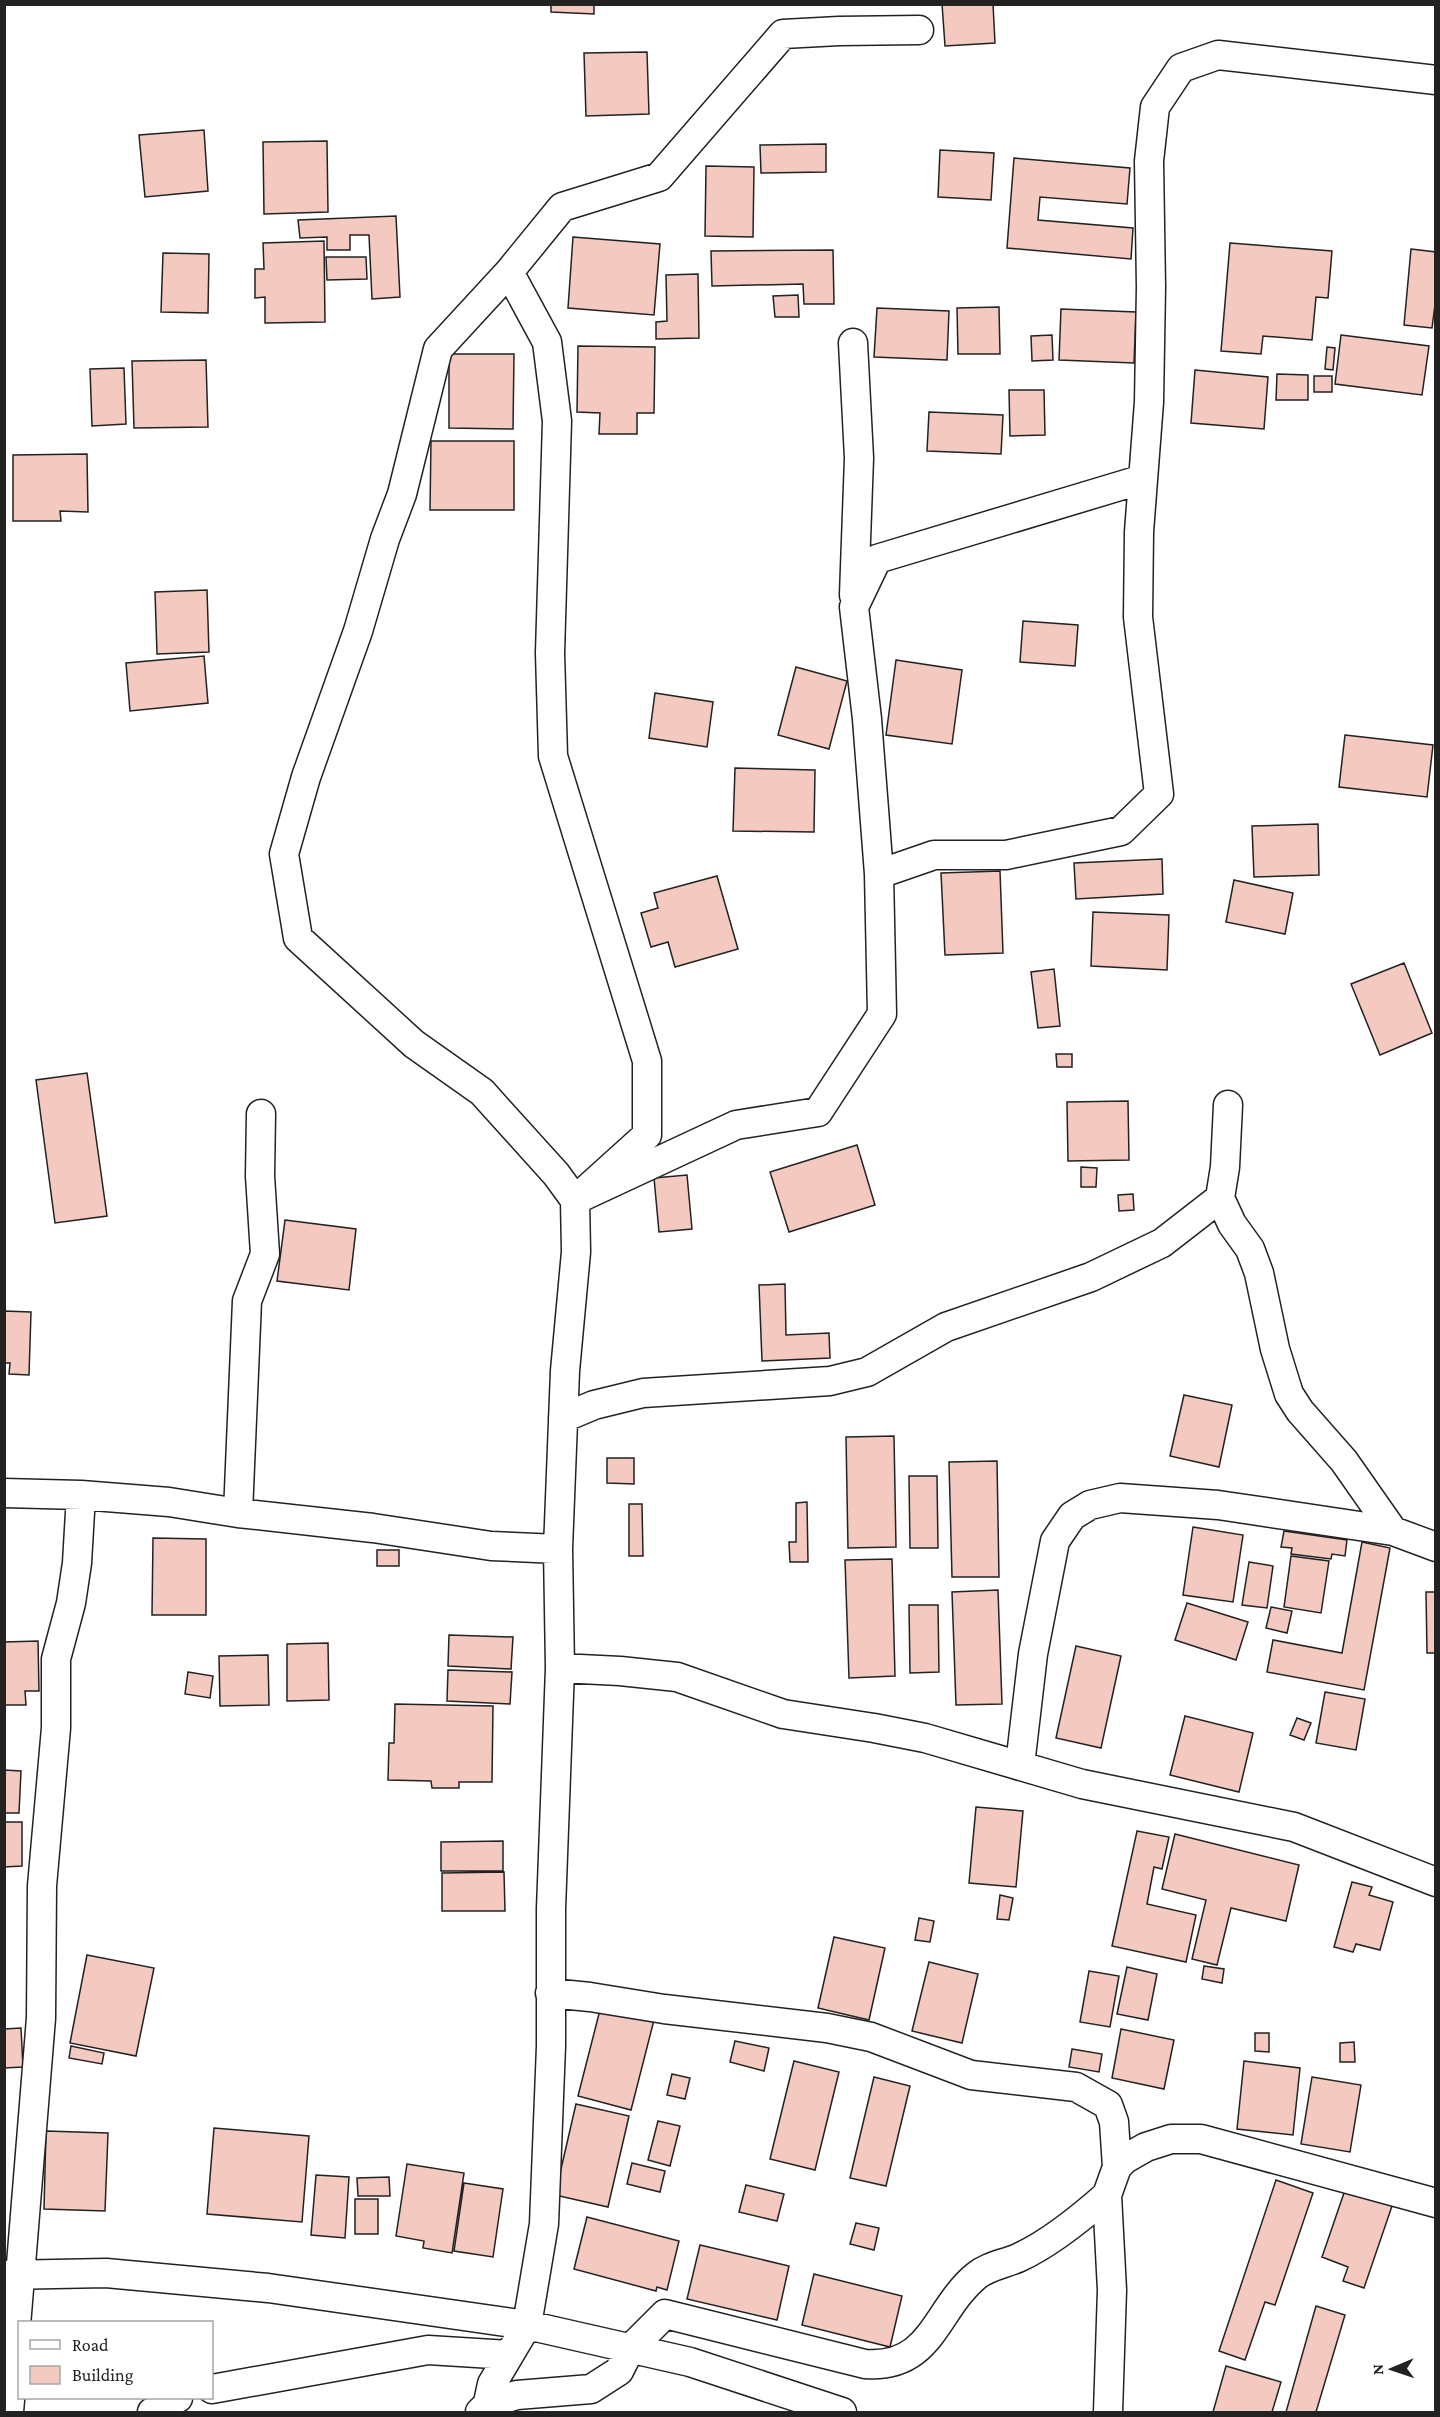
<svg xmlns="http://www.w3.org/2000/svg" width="1440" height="2417" font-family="'Crimson Pro',serif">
	<rect width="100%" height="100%" fill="#fff"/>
	<path fill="#f3c9c0" stroke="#222" stroke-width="1.5" d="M551 4H594V14L551 12Z
		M942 4H993L995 43 945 46Z
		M647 52 649 114 586 116 584 53Z
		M204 130 208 191 145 197 139 135Z
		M327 141 328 212 264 214 263 142Z
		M826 144V172L761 173 760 145Z
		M940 150 994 153 991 200 938 197Z
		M1014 158 1130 168 1127 204 1040 197 1038 220 1133 228 1131 259 1007 248Z
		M706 166 754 167 753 237 705 236Z
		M396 216 400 297 372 299 369 235H350V250H327V237L300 238 298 220Z
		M573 237 660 244 654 315 568 308Z
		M324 241 325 322 265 323V297L255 298V269H264L263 243Z
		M1230 243 1332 251 1328 298 1316 297 1312 340 1263 336 1261 354 1221 351Z
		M1411 249 1436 252V297L1432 328 1404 325Z
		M833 250 834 304H804L803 284 712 286 711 251Z
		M163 253 209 254 208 313 161 312Z
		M326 257H366L367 279 327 280Z
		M698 274 699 338 656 339V322L667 321 666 275Z
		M798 295 799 317H775L773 296Z
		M999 307 1000 354H958L957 308Z
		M877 308 949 311 947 360 874 357Z
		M1061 309 1136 312 1134 363 1059 360Z
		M1052 335 1053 360 1032 361 1031 336Z
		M1341 335 1429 346 1422 395 1335 384Z
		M578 346 655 347 654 413H637V434H599L600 413 577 412Z
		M1327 347 1335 348 1333 370 1325 369Z
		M449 354H514L513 429 449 428Z
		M206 360 208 427 134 428 132 361Z
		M124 368 126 424 92 426 90 369Z
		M1195 370 1268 377 1264 429 1191 423Z
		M1277 374 1308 375V400H1276Z
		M1314 376H1332V392H1314Z
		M1009 390H1044L1045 435 1010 436Z
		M929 412 1003 415 1001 454 927 451Z
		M431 441H514V510H430Z
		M87 454 88 512 60 511 61 521H13V455Z
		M207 590 209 652 157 654 155 592Z
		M1023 621 1078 625 1075 666 1020 662Z
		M204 656 208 703 130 711 126 663Z
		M896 660 962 670 952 744 886 735Z
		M796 667 847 681 829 749 778 735Z
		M655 693 713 702 707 747 649 738Z
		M1345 735 1433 745 1427 797 1339 787Z
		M735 768 815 770 814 832 733 831Z
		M1318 824 1319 875 1254 877 1252 826Z
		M1162 859 1163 894 1076 899 1074 863Z
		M1000 871 1003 953 945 955 941 873Z
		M717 876 738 949 675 967 668 942 651 947 641 913 658 908 654 893Z
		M1234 880 1293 893 1285 934 1226 922Z
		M1093 912 1169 915 1167 970 1091 966Z
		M1404 963 1432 1033 1380 1055 1351 984Z
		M1054 969 1060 1026 1038 1028 1031 972Z
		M1056 1054H1072V1067H1057Z
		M87 1073 107 1216 55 1223 36 1080Z
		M1128 1101 1129 1160 1068 1161 1067 1102Z
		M857 1145 875 1205 789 1232 770 1172Z
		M1081 1167 1097 1168 1096 1187H1081Z
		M687 1175 692 1229 659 1232 654 1178Z
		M1133 1194 1134 1210 1119 1211 1118 1195Z
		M285 1220 356 1229 349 1290 277 1281Z
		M785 1284 786 1335 829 1333 830 1358 762 1361 759 1285Z
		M4 1311 31 1312 29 1375 9 1374 10 1363H4Z
		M1184 1395 1232 1405 1219 1467 1170 1456Z
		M894 1436 896 1547 848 1548 846 1437Z
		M607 1458H634V1484L607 1483Z
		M997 1461 999 1577H952L949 1462Z
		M909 1476H937L938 1548H910Z
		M807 1502 808 1562H790L789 1542H796V1503Z
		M629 1504H642L643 1556H629Z
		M1193 1527 1243 1535 1233 1602 1183 1595Z
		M1284 1531 1347 1540 1345 1556 1332 1554 1331 1559 1291 1554 1292 1548 1281 1547Z
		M153 1538 206 1539V1615H152Z
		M1362 1542 1390 1548 1364 1690 1267 1672 1273 1640 1342 1653Z
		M377 1550H399V1566H377Z
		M1291 1556 1329 1561 1321 1613 1284 1607Z
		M892 1559 895 1676 849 1678 845 1560Z
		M1249 1562 1273 1566 1267 1608 1242 1605Z
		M998 1590 1002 1704 956 1705 952 1592Z
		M1426 1592H1436V1653H1427Z
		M1187 1603 1248 1622 1236 1660 1175 1640Z
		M909 1605H938L939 1672 910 1673Z
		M1271 1607 1292 1611 1287 1633 1266 1628Z
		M449 1635 513 1637 511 1669 448 1666Z
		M38 1641 39 1691H25L26 1705H4V1642Z
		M328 1643 329 1700 287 1701V1644Z
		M1076 1646 1121 1656 1101 1748 1056 1738Z
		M268 1655 269 1705 220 1706 219 1656Z
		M448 1670 512 1672 510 1704 447 1701Z
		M188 1672 213 1676 210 1698 185 1694Z
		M1325 1692 1365 1699 1356 1750 1316 1743Z
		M395 1704 493 1706 492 1782H459V1788H432L431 1781 388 1780 389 1743H394Z
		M1185 1716 1253 1733 1239 1792 1170 1775Z
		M1297 1718 1311 1723 1304 1740 1290 1735Z
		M4 1770 21 1771 19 1813H4Z
		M976 1807 1023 1811 1016 1887 969 1883Z
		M4 1822H22V1866L4 1867Z
		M1137 1831 1169 1837 1162 1869 1154 1867 1147 1904 1196 1915 1186 1962 1112 1946Z
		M1175 1834 1299 1865 1286 1921 1231 1908 1217 1965 1192 1959 1206 1900 1162 1889Z
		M503 1841V1871H441V1842Z
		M504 1872 505 1911H442V1873Z
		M1352 1882 1372 1887 1369 1895 1393 1902 1380 1950 1356 1944 1353 1952 1334 1947Z
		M1000 1895 1013 1898 1009 1920 997 1919Z
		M919 1918 934 1921 930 1942 915 1940Z
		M834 1937 885 1948 869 2020 818 2008Z
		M87 1955 154 1968 136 2056 70 2043Z
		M929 1962 978 1974 962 2043 912 2031Z
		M1204 1966 1224 1969 1222 1983 1202 1979Z
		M1127 1967 1157 1974 1148 2020 1117 2014Z
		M1089 1971 1119 1976 1110 2027 1080 2022Z
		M601 2006 654 2020 631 2110 578 2096Z
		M21 2028 23 2067 4 2068V2029Z
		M1121 2029 1174 2040 1164 2089 1112 2078Z
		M1255 2033H1269V2052L1255 2051Z
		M735 2041 769 2048 764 2071 730 2062Z
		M1354 2042 1355 2062H1340V2043Z
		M71 2046 104 2053 102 2064 69 2058Z
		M1072 2049 1102 2054 1099 2072 1069 2067Z
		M794 2061 839 2072 815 2170 770 2159Z
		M1244 2061 1300 2068 1293 2135 1237 2129Z
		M672 2074 690 2078 685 2099 667 2095Z
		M874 2077 910 2086 886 2186 850 2178Z
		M1312 2077 1361 2085 1350 2152 1301 2144Z
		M576 2104 629 2116 608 2207 555 2195Z
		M658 2121 680 2126 670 2166 648 2160Z
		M214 2128 309 2136 302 2222 207 2214Z
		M46 2131 108 2133 105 2211 44 2209Z
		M632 2163 665 2171 660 2192 627 2184Z
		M407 2164 464 2173 452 2253 423 2248 424 2241 396 2236Z
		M316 2175 349 2177 345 2238 311 2235Z
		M389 2177 390 2196H358L357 2178Z
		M1276 2180 1313 2193 1275 2305 1265 2302 1245 2360 1219 2351Z
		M464 2183 503 2189 493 2257 454 2251Z
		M746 2185 784 2194 777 2221 739 2212Z
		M1345 2190 1392 2206 1364 2288 1343 2281 1348 2267 1322 2257Z
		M355 2199H378V2234H355Z
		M587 2217 679 2241 667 2290 657 2287 656 2291 574 2269Z
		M856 2223 879 2228 874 2250 850 2244Z
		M700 2245 789 2266 777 2320 687 2299Z
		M814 2274 902 2296 890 2347 802 2325Z
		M1316 2306 1345 2315 1316 2412H1286Z
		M1226 2366 1281 2382 1272 2412H1213Z"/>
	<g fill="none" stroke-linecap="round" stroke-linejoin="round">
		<defs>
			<path id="street" d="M919 30 839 31 783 34 659 177 562 207 509 272 547 342 557 421 550 653 553 756 647 1061V1135L575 1200 736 1125 818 1112 882 1014 879 874 934 855H1006L1121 831 1159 794 1138 617 1139 532 1149 402 1151 287 1149 161 1155 107 1181 68 1218 55 1436 80
				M853 343 859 458 854 595
				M879 874 867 719 854 607 877 559 1143 479
				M1220 1198 1232 1224 1250 1249 1259 1273 1275 1349 1289 1394 1300 1411 1344 1461 1393 1531
				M563 1418 594 1405 643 1393 830 1381 867 1372 946 1327 1091 1277 1162 1243 1220 1198 1225 1167 1228 1105
				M4 1493 81 1495 169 1502 238 1513 373 1528 491 1546 558 1549
				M238 1513 247 1301 265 1254 260 1176 261 1114
				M560 1668 620 1671 677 1677 783 1714 874 1728 925 1738 1082 1784 1294 1827 1436 1882
				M1020 1765 1033 1654 1055 1541 1072 1516 1090 1505 1120 1498 1218 1505 1393 1531 1436 1547
				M550 1993 590 1997 664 2009 827 2028 871 2037 971 2075 1076 2087 1108 2105 1114 2122 1117 2167
				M4 2275 106 2273 268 2288 527 2325 690 2362 842 2412
				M212 2389 428 2350 509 2355
				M9 2412 41 2018 42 1886 56 1728V1659L71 1603 77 1563 81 1495
				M152 2412 178 2398
				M480 2412 489 2403 517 2395 591 2389 619 2371 630 2349 665 2314 865 2364C932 2369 935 2310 976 2276 988 2266 1004 2264 1018 2258 1049 2244 1081 2218 1107 2195
				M486 2412 492 2384 527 2325 544 2224 551 2046V1909L560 1668 558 1549 565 1371 576 1252 575 1200 556 1174 482 1092 414 1044 298 938 284 854 306 777 358 631 385 539 402 494 438 349 509 272
				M1108 2412 1112 2290 1107 2195 1117 2167 1125 2159 1146 2147 1171 2139H1201L1436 2203"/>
		</defs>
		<use href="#street" stroke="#222" stroke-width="31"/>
		<use href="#street" stroke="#fff" stroke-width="28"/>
	</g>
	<rect width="1440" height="2417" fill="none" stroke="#222222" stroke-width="12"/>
	<rect x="18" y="2321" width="195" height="78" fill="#ffffff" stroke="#a7a7a7" stroke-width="1.5"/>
	<rect x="30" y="2340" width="30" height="9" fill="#ffffff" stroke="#a7a7a7" stroke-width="1.5"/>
	<text x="72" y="2351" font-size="18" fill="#222222">Road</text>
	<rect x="30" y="2366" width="30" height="18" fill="#f3c9c0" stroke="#a7a7a7" stroke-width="1.5"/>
	<text x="72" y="2381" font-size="18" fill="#222222">Building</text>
	<g transform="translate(1392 2369) rotate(268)" stroke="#ffffff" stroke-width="4.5" paint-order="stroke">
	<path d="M0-4.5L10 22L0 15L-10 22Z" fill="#222222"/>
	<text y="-9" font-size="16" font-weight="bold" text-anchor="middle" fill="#222222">N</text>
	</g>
</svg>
